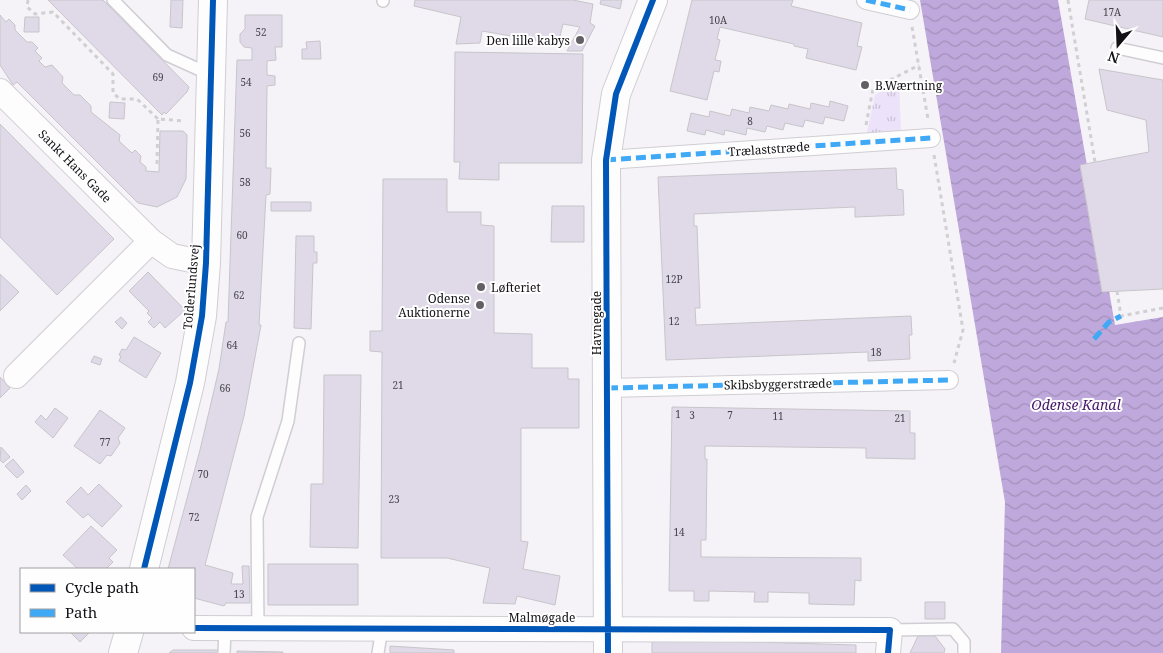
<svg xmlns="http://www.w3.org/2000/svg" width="1163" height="653" font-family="'Noto Serif',serif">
	<defs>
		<pattern id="grass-tufts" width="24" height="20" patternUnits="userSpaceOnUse" patternTransform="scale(1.25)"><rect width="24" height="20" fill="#ece2f9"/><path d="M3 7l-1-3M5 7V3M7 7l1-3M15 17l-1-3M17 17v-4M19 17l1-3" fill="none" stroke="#cac1d5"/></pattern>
		<pattern id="water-waves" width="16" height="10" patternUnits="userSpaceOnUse" patternTransform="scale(1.25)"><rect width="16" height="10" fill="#bfa8db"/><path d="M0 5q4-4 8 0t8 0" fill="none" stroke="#a390bb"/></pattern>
	</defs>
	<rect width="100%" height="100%" fill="#f5f2f8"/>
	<path fill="url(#grass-tufts)" d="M899 80 901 134 866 137 875 95Z"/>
	<path fill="url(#water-waves)" d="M920 0H1058L1115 325 1163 317V653H1001L1005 502Z"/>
	<path fill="#e0dae8" stroke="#c7c5ca" d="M48 0H103L189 87 187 92 166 114 164 112 162 115Z
		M171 0H183L182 28 170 27Z
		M415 0H573L593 4 590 23 595 26 582 51H567L580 27 563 24 558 44 482 31 480 43 456 44 461 17 414 6Z
		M601 0H622L620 9 600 4Z
		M692 0H793L791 6 862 23 857 46 862 47 856 70 806 58 808 49 794 46V44L720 27 717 39 720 40 715 60 721 61 719 72 714 71 707 100 670 91Z
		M1089 0H1163V37L1085 19Z
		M0 15 6 22 9 19 15 25V30L27 42H32L38 48 35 51 42 58 39 61 45 67 52 65 63 77 62 83 74 95H80L91 106V112L120 135 119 141 132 153 135 150 141 156 140 162 146 167V171L159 172 160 131H183L187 135 186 179 177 197 157 207 138 203 17 82 13 85 0 65Z
		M245 15H282V47H275L276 60 267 61V75L275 76V85L267 86 266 168H271L270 194 266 195 259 325H261L244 416 205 565 233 573 231 584H243L242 566H249L250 603H226L224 606 194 598V569H168L200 450 219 369 226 322H228L237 60H252V48L244 47 240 42V34L245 29Z
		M25 17H39V32H24Z
		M320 41 321 59H302V49H307L306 42Z
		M455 52 583 54 582 163H499V180L459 179 460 162H454Z
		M1099 69 1163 80V289L1102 292 1080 165 1149 152 1146 120 1107 110Z
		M830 101 848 106 844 121 825 117 823 124 805 120 803 127 785 123 783 130 767 126 765 132 747 128 746 135 725 130 724 135 706 130 705 135 687 131 691 113 709 117 710 111 730 116 732 109 749 113 750 107 769 111 771 105 788 109 789 104 810 109 811 103 829 107Z
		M110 102 125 103 124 119 109 118Z
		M0 124 114 239 57 295 0 237Z
		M896 168 897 189 903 190 904 215 855 217V207L694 214V226H697L700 308H695L696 325 911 316 912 335H909L910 359 868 361V352L666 360 658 177Z
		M383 179H447V212H481V225L494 226V333L532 334V368H568V379H579V428H521V541L528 542 523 569 560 576 555 605 517 596 515 604 483 603 490 568 447 558H381L382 352 370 351V331H382Z
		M271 202H311V211H271Z
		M552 206H584V242H551Z
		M296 236H314V252H317V263H313L311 329 294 328Z
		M148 272 185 310 165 328 160 322 154 328 148 322 152 318 147 313 149 311 129 291Z
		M0 274 19 292 0 311Z
		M121 317 127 323 122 329 115 322Z
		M134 337 161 353 146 378 119 361 121 356 119 355 122 349 126 350Z
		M94 356 102 359 100 365 91 362Z
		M324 375H361L358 548 310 547 311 484H323Z
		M0 377 10 388 0 398Z
		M672 407 910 411V433H915V459L866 458V448L705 446V459H707L706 540H701V557L861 558V581L855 580 854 605 809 604V593L768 592V602H754L755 592 709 591V601H694V591H669Z
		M55 408 68 418 53 438 35 422 41 415 46 420Z
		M100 410 125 428 118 438 120 443 111 456 107 455 100 464 74 446Z
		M1 447 10 457 3 463 0 460Z
		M13 459 24 472 17 478 5 466Z
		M99 484 122 506 102 527 88 514 83 518 66 502 81 487 88 495Z
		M26 485 31 491 22 500 17 494Z
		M91 526 117 550 109 558 113 562 106 569H78L63 555Z
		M268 564H358V605H268Z
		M925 602H945V619H925Z
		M70 632H90L80 642Z
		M918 636H935L945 649 944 653H910Z
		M652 639 856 645V653H652Z
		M390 646 454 650V653H390Z
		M173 650H220V653H169Z
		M237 651 283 652V653H237Z"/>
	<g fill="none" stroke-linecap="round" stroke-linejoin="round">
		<defs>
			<path id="service" d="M113 0 167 55 209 74
				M383 1V0
				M1117 48 1163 58
				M258 630 257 517 288 421 299 343
				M890 630 953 629 964 642V653
				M224 653 225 629
				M378 653 382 628"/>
			<path id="pedestrian" d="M866 0 910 10
				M606 160 931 138
				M608 388 949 380"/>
			<path id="minor" d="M0 91 151 241 172 256 206 263
				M16 376 151 241
				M194 628 890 630 888 653"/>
			<path id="tertiary" d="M144 569 190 383 202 316 206 263 213 0
				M123 653 129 632
				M608 653 606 160 616 94 653 0"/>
		</defs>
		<use href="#service" stroke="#d0ced3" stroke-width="14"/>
		<use href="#pedestrian" stroke="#d0ced3" stroke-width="20"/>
		<use href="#minor" stroke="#d0ced3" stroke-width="26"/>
		<use href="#tertiary" stroke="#d0ced3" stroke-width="30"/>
		<path stroke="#d0d0d2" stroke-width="3" stroke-dasharray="4 4" stroke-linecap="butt" d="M28 0 27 7 35 14 53 12 113 74V93L120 99H137L158 119
			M1068 0 1095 162
			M912 27 928 119
			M866 125 873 89 919 65
			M934 155 963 330 954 363
			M157 164 158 119 185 121
			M1117 291 1121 316 1163 308"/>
		<use href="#service" stroke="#fefdfe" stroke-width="11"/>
		<use href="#pedestrian" stroke="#fefdfe" stroke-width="18"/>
		<use href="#minor" stroke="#fefdfe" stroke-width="24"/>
		<use href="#tertiary" stroke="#fefdfe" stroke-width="28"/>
		<path stroke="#3fa9f5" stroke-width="5" stroke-dasharray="10 5" stroke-linecap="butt" d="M866 0 910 10
			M606 160 931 138
			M1094 339 1109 322 1121 316
			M608 388 949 380"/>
		<defs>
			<path id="cycleway" d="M144 569 190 383 202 316 206 263 213 0
				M194 628 890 630 888 653
				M608 653 606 160 616 94 653 0"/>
		</defs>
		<use href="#cycleway" stroke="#fefefe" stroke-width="9"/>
		<use href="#cycleway" stroke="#0057b8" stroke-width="6"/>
	</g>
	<g fill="#626064" stroke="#fefefe" stroke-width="2">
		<circle cx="580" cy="40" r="5"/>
		<circle cx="865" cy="85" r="5"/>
		<circle cx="481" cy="287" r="5"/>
		<circle cx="480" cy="305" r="5"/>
	</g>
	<g text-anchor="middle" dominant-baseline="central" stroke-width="4" stroke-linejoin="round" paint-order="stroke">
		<g font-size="10" fill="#47444b">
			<text x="1112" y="12">17A</text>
			<text x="718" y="20">10A</text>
			<text x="261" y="32">52</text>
			<text x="158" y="77">69</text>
			<text x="246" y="82">54</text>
			<text x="750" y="121">8</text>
			<text x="245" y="133">56</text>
			<text x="245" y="182">58</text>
			<text x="242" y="235">60</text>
			<text x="674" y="279">12P</text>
			<text x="239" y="295">62</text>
			<text x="674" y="321">12</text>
			<text x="232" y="345">64</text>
			<text x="876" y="352">18</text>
			<text x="398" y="385">21</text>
			<text x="225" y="388">66</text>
			<text x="678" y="414">1</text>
			<text x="692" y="415">3</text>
			<text x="730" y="415">7</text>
			<text x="778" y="416">11</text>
			<text x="900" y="418">21</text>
			<text x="105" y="442">77</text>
			<text x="203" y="474">70</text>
			<text x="394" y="499">23</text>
			<text x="194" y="517">72</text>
			<text x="679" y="532">14</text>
			<text x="239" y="594">13</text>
		</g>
		<g font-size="12" fill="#131115" stroke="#fefefe" text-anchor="end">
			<text x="570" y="40">Den lille kabys</text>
			<text x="875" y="85" text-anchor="start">B.Wærtning</text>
			<text x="491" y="287" text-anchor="start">Løfteriet</text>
			<text x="470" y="298">Odense<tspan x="470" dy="14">Auktionerne</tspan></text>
		</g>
		<g font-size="12" fill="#131115" stroke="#fefefe">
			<text transform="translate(769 149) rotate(-4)">Trælaststræde</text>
			<text transform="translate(75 166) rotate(45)">Sankt Hans Gade</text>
			<text transform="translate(191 287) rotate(-85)">Tolderlundsvej</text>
			<text transform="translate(596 323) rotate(-90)">Havnegade</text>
			<text transform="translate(778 384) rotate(-1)">Skibsbyggerstræde</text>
			<text x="542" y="617">Malmøgade</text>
		</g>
		<g font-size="14" font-style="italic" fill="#46186b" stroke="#fefefe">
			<text x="1076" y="404">Odense Kanal</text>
		</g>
	</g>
	<rect x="20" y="568" width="175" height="65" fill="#fefefe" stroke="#a09fa1"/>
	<rect x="30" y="584" width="25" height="8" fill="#0057b8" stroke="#a09fa1"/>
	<text x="65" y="593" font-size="15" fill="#131115">Cycle path</text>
	<rect x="30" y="609" width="25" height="8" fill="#3fa9f5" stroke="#a09fa1"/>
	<text x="65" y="618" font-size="15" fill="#131115">Path</text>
	<g transform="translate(1118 45) rotate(199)" stroke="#fefefe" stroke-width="4" paint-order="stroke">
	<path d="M0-4L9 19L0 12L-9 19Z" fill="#131115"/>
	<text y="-8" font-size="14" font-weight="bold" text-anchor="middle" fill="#131115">N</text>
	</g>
</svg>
